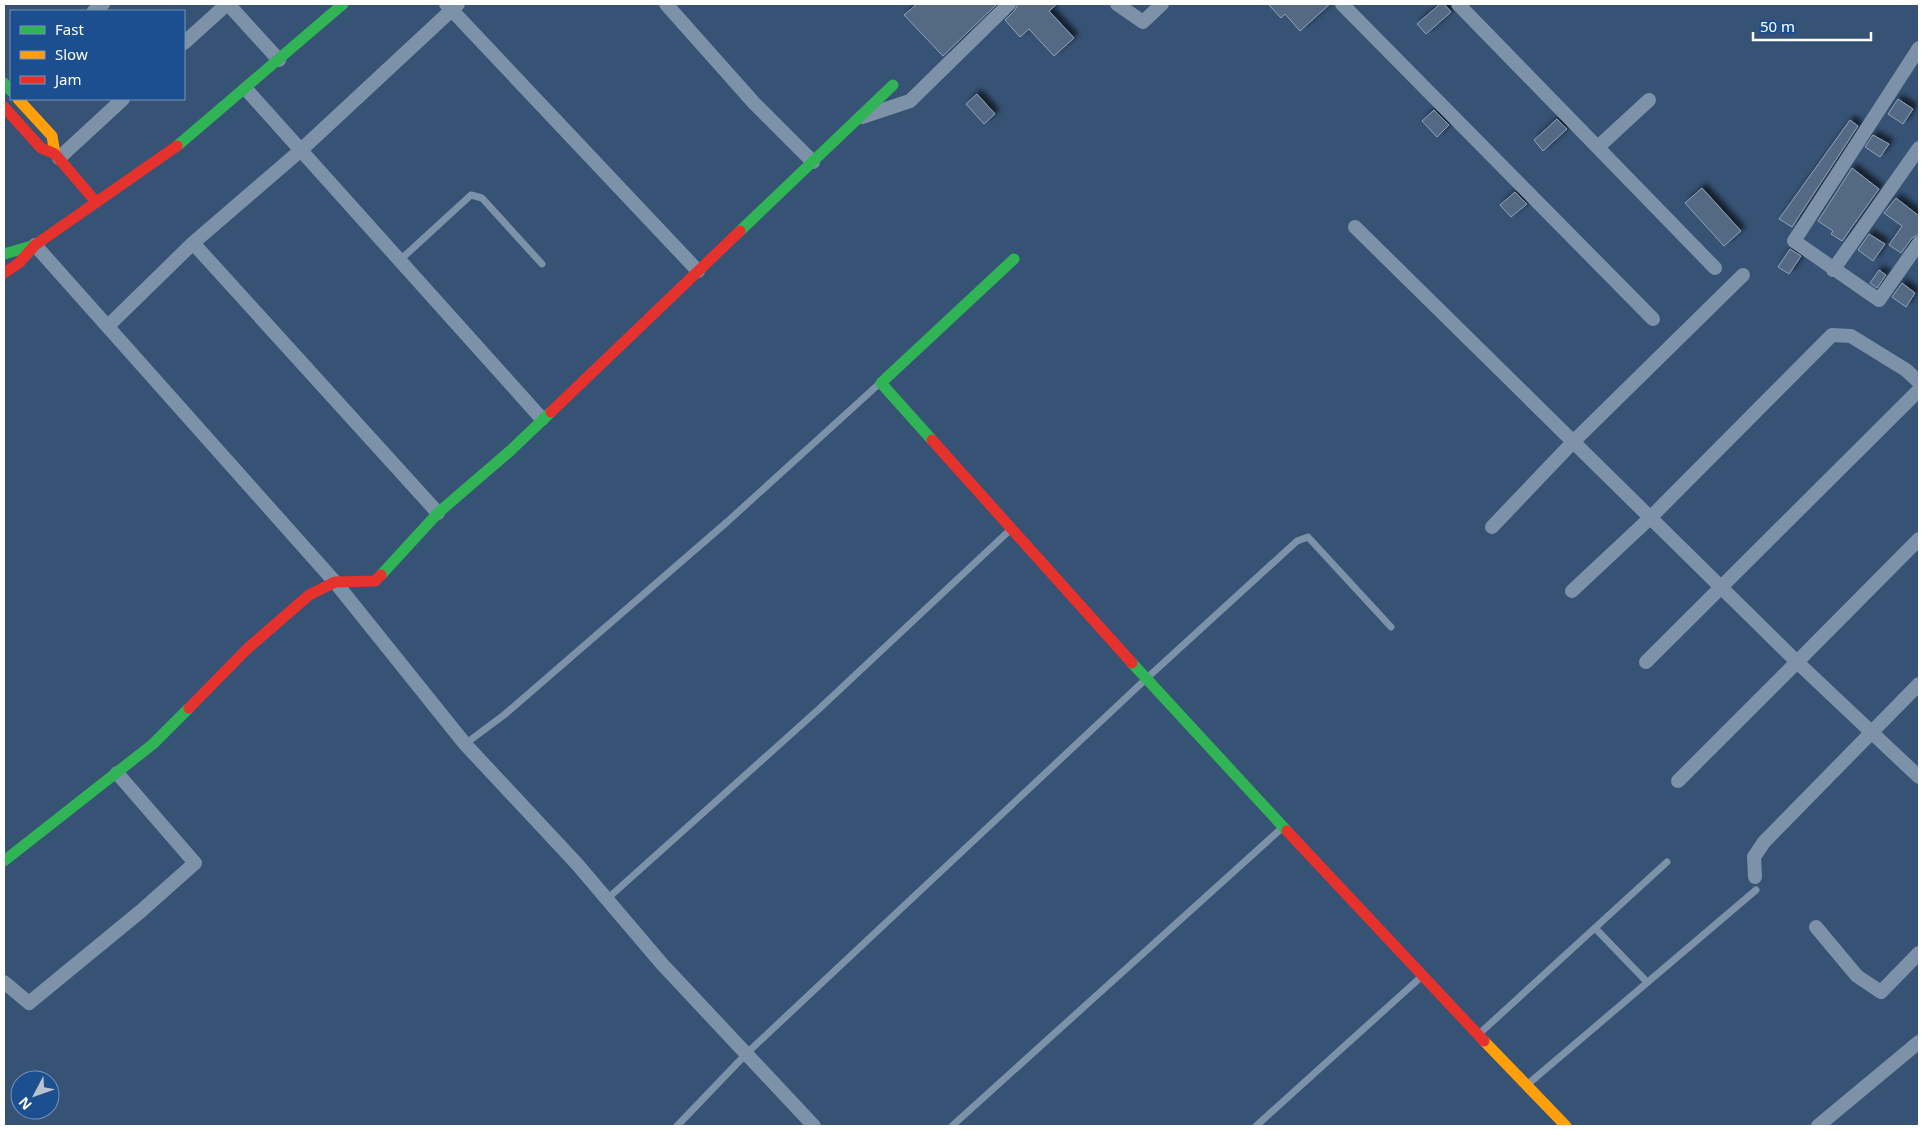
<svg xmlns="http://www.w3.org/2000/svg" width="1923" height="1130" font-family="'Noto Sans',sans-serif">
	<defs>
		<filter id="shadow"><feDropShadow dx="4.5" dy="-4.5" stdDeviation="2.5" flood-color="#0009"/></filter>
	</defs>
	<rect width="100%" height="100%" fill="#365274"/>
	<path fill="#526984" stroke="#92a2b6" filter="url(#shadow)" d="M917 4H997L943 56 904 15Z
		M1018 4H1057L1049 11 1074 38 1054 56 1029 29 1020 37 1005 20 1015 10Z
		M1268 4H1330L1300 31 1285 14 1281 18Z
		M1440 4H1444L1451 12 1426 34 1417 24Z
		M977 94 995 114 984 124 966 104Z
		M1898 99 1913 109 1903 124 1888 114Z
		M1434 110 1449 125 1437 137 1422 121Z
		M1557 119 1567 129 1543 151 1534 140Z
		M1850 120 1858 126 1792 227 1779 219Z
		M1873 135 1889 144 1880 157 1865 147Z
		M1852 168 1879 189 1842 241 1831 234 1833 231 1818 221Z
		M1702 188 1741 231 1724 246 1685 203Z
		M1515 192 1527 204 1511 217 1500 205Z
		M1896 198 1919 216V234L1912 238 1901 253 1889 245 1902 226 1884 213Z
		M1869 234 1885 244 1873 261 1858 250Z
		M1790 249 1801 256 1789 274 1778 267Z
		M1879 270 1886 275 1877 288 1870 283Z
		M1902 283 1915 293 1906 307 1892 297Z"/>
	<g fill="none" stroke-linecap="round" stroke-linejoin="round">
		<path stroke="#7d92a8" stroke-width="7" d="M399 261 471 195 482 198 542 264
			M465 744 504 715 727 522 880 383
			M607 899 819 709 1011 529
			M1595 928 1647 982
			M1479 1034 1667 862
			M1528 1084 1756 890
			M677 1126 747 1053 1147 678 1297 541 1308 537 1391 627
			M952 1126 1282 828
			M1256 1126 1421 977"/>
		<path stroke="#7d92a8" stroke-width="14" d="M228 4 279 60
			M446 4 698 271
			M666 4 754 103 813 162
			M1117 4 1143 22 1162 4
			M1342 4 1653 319
			M1458 4 1715 268
			M94 11 103 4
			M184 43 227 4
			M1919 48 1794 241 1879 300 1919 243
			M246 89 542 419
			M862 117 910 101 1009 4
			M1598 147 1649 100
			M59 158 123 99
			M1355 227 1797 662 1678 781
			M193 243 438 513
			M35 245 335 582 465 744 577 864 662 964 814 1126
			M1833 270 1919 148
			M108 326 193 243 301 150 458 4
			M1492 527 1573 442 1743 275
			M1919 539 1797 662 1919 777
			M1572 591 1650 518 1832 335 1851 336 1906 370 1919 382
			M1646 662 1919 390
			M1755 877 1754 857 1764 842 1919 684
			M1816 927 1857 976 1881 992 1919 953
			M4 982 29 1003 141 911 195 863 117 773
			M1818 1126 1919 1042"/>
		<path stroke="#30b455" stroke-width="11" d="M4 83 11 91
			M177 146 343 4
			M740 231 893 85
			M4 254 35 245
			M932 440 881 383 1014 259
			M381 575 438 513 510 451 551 412
			M1132 663 1287 831
			M4 861 153 744 189 708"/>
		<path stroke="#ff9f0a" stroke-width="11" d="M18 99 52 136 55 154
			M1484 1041 1566 1126"/>
		<path stroke="#e5322d" stroke-width="11" d="M4 107 41 148 55 154 96 202
			M4 273 19 263 35 245 177 146
			M551 412 740 231
			M932 440 1132 663
			M189 708 247 649 309 595 335 582 375 581 381 575
			M1287 831 1484 1041"/>
	</g>
	<rect width="1923" height="1130" fill="none" stroke="#ffffff" stroke-width="10"/>
	<rect x="10" y="10" width="175" height="90" fill="#1b4f8f" stroke="#7695bc"/>
	<rect x="20" y="26" width="25" height="8" fill="#30b455" stroke="#7695bc"/>
	<text x="55" y="35" font-size="15" fill="#ffffff">Fast</text>
	<rect x="20" y="51" width="25" height="8" fill="#ff9f0a" stroke="#7695bc"/>
	<text x="55" y="60" font-size="15" fill="#ffffff">Slow</text>
	<rect x="20" y="76" width="25" height="8" fill="#e5322d" stroke="#7695bc"/>
	<text x="55" y="85" font-size="15" fill="#ffffff">Jam</text>
	<g transform="translate(35 1095) rotate(229)"><circle r="24" fill="#1b4f8f" stroke="#7695bc"/>
	<path d="M0-4L9 19L0 12L-9 19Z" fill="#b9c2ce"/>
	<text y="-8" font-size="14" font-weight="bold" text-anchor="middle" fill="#ffffff">N</text>
	</g>
	<path d="M1753 32v8h118v-8" fill="none" stroke="#ffffff" stroke-width="2.5"/>
	<text x="1760" y="32" font-size="15" fill="#ffffff" stroke="#1b4f8f" stroke-width="4" paint-order="stroke">50 m</text>
</svg>
